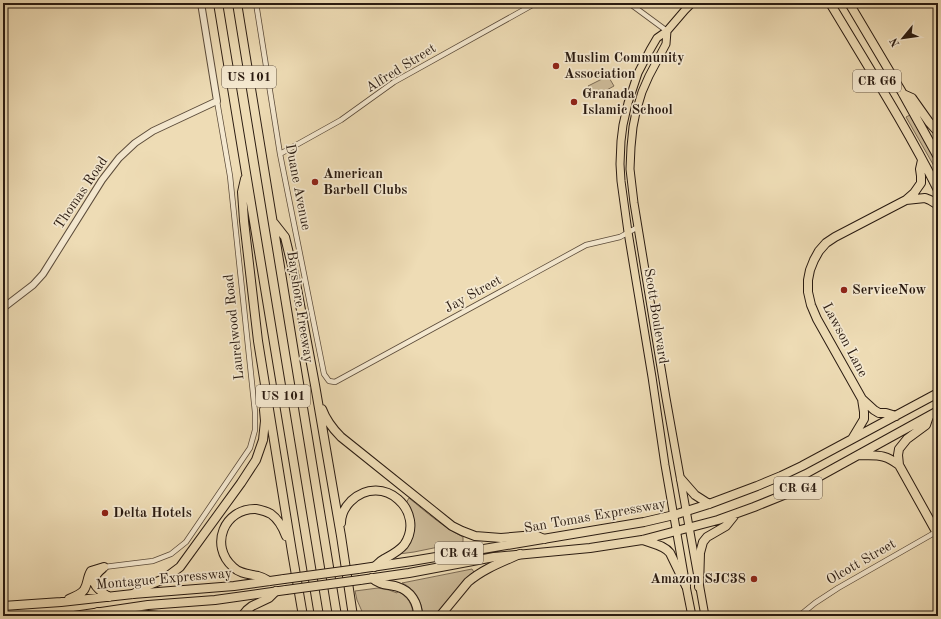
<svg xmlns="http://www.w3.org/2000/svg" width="941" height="619" font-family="'Old Standard TT',serif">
	<rect width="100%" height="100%" fill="#eedcb5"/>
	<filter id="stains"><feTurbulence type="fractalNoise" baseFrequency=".005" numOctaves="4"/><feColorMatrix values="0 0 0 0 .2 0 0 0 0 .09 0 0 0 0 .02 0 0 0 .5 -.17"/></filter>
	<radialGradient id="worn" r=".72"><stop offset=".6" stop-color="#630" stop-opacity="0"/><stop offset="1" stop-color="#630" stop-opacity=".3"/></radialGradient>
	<path fill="#cdbb99" stroke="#7c6b55" d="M608 76 614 86 594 97 588 86Z
		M910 115 938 165V173L906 117Z
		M409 498C426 512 443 527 463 537V542L414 552 399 554 413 519 411 512 406 503Z
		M472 569 475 574 437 616H423C422 602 416 589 402 583Z
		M378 588 389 590 397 593 398 591C408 597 413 605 413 616H364L357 600 355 591Z"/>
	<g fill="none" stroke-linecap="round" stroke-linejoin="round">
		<defs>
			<path id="minor" d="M256 3 280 154 324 374 329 381 335 382 586 245 620 237 638 227
				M629 3 667 31
				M280 154 341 120 394 82 536 3
				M104 567 153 561 171 554 186 542 250 448 255 430V412L230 176 217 101
				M799 616 815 603 838 588 936 532"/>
			<path id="tertiary" d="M3 308 33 285 43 274 102 180 119 158 135 143 153 131 217 101 201 3"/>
			<path id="primary" d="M692 3 685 10 667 31 657 38 650 50 638 73 628 103 623 125 621 141 620 164 621 181 628 232 652 377 665 465 686 586 692 616
				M667 31 666 44 649 76 642 92 636 112 633 127 631 147 630 169 634 203 666 398 705 616"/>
			<path id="trunk" d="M830 3C867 65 906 126 938 190
				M849 3 903 94 938 157
				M903 94 912 98 929 122 938 132
				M906 200 914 193 921 183V176L920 169 922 160
				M896 416 886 413H879L874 410 862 399 817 319 811 305 808 292V280L810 270 814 260 819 251 826 243 835 237 906 200 925 198 930 200 938 205
				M852 439 864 419V412L862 399
				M859 455C877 456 883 453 899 465L938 535
				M899 465 898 455 899 449 907 439 926 425 929 416
				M681 479 695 495 709 504
				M643 540C653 544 664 545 670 553L686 586
				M103 568C87 581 95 588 109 597
				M358 569 412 561 644 522 674 515 709 504 757 486 781 476 802 466 938 393
				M360 580 409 573 494 557 590 548 642 540 718 520 754 507 791 492 938 411
				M699 587 700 553 703 542 707 537 726 526 734 516
				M69 599C74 597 81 594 84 590 88 584 87 577 91 571L104 567
				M3 606 61 602 133 594 234 586 284 579
				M74 616 148 605 215 600 286 590"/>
			<path id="motorway" d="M218 3 319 616
				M237 3 337 616
				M245 179 242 192 244 221 258 341 292 552 303 616
				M274 223 285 237 295 278 315 385 341 536 353 616
				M322 409C326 420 332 428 341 437L452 526 462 531 475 536 501 538 535 535 544 539
				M341 523C341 515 345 507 351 501 383 471 427 512 404 545 398 552 391 555 384 559 380 561 377 565 374 567
				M372 578C374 580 377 582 380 583 385 585 393 585 398 587 411 591 418 603 418 616
				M269 581C266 579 262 577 258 576 249 574 240 574 233 567 209 546 224 508 256 509 261 510 266 511 271 514 278 519 283 528 286 536
				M133 594 149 585 164 579 180 567 241 483 256 460 263 440 265 421 264 410
				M98 612 113 616
				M113 616C128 613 144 614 158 616
				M242 616 247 610 252 606 269 598 276 591
				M440 616 468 582C483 569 502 562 520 554"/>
		</defs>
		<use href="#minor" stroke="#5b4b3a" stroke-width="6"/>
		<use href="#tertiary" stroke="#5b4b3a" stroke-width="8"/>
		<use href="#primary" stroke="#2a1b11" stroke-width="9"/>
		<use href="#trunk" stroke="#2a1b11" stroke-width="10"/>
		<use href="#motorway" stroke="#2a1b11" stroke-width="10"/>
		<use href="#minor" stroke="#f4e8cf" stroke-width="4.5"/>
		<use href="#tertiary" stroke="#f4e8cf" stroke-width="6"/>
		<use href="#primary" stroke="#eedcb5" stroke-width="7"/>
		<use href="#trunk" stroke="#eedcb5" stroke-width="8"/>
		<use href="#motorway" stroke="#eedcb5" stroke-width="8"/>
		<defs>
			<path id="trunk-bridge" d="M284 579 358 569
				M286 590 360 580"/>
		</defs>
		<use href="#trunk-bridge" stroke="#2a1b11" stroke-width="10" stroke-linecap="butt"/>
		<use href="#trunk-bridge" stroke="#eedcb5" stroke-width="8"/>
	</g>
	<g fill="#8f2418" stroke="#f4e8cf" stroke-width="1.5">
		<circle cx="556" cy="66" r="4"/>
		<circle cx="574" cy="102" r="4"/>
		<circle cx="315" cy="182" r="4"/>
		<circle cx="844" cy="290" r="4"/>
		<circle cx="105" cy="513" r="4"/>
		<circle cx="754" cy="579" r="4"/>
	</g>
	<g text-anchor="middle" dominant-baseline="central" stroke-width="3.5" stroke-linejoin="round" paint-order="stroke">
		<g fill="#f4e8cf" stroke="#67584a" stroke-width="1">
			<rect x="222" y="66" width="54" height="22" rx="3"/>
			<rect x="853" y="70" width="48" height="22" rx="3"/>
			<rect x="256" y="385" width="54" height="22" rx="3"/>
			<rect x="774" y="477" width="48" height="22" rx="3"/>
			<rect x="435" y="542" width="48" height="22" rx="3"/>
		</g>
		<g font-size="13" font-weight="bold" fill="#2a1b11">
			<text x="249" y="77">US 101</text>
			<text x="877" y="81">CR G6</text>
			<text x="283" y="396">US 101</text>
			<text x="798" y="488">CR G4</text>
			<text x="459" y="553">CR G4</text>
		</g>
		<g font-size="14" font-weight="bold" fill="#2a1b11" stroke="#f4e8cf" text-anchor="start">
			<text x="564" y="58">Muslim Community<tspan x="564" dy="16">Association</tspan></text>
			<text x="582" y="94">Granada<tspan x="582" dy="16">Islamic School</tspan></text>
			<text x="323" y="174">American<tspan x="323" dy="16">Barbell Clubs</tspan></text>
			<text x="852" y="290">ServiceNow</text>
			<text x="113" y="513">Delta Hotels</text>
			<text x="746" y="579" text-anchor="end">Amazon SJC38</text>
		</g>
		<g font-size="14" fill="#2a1b11" stroke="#f4e8cf">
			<text transform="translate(401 68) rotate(-32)">Alfred Street</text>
			<text transform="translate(298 187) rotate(79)">Duane Avenue</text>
			<text transform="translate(81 193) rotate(-56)">Thomas Road</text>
			<text transform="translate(473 294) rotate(-29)">Jay Street</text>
			<text transform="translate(300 307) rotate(81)">Bayshore Freeway</text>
			<text transform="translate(656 316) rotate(81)">Scott Boulevard</text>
			<text transform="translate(234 327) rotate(-96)">Laurelwood Road</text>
			<text transform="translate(845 340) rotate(62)">Lawson Lane</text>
			<text transform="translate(595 516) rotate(-10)">San Tomas Expressway</text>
			<text transform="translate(861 562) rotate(-30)">Olcott Street</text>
			<text transform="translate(164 579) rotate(-5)">Montague Expressway</text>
		</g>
	</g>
	<rect width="941" height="619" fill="none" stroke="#eedcb5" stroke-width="16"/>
	<rect x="4" y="4" width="933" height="611" fill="none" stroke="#2a1b11" stroke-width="2"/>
	<rect x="8" y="8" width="925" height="603" fill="none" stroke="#2a1b11"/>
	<g transform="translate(903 38) rotate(241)" stroke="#f4e8cf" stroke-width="3" paint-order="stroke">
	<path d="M0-3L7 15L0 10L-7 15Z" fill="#2a1b11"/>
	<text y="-6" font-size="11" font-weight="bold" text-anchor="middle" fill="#2a1b11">N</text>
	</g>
	<rect width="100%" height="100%" filter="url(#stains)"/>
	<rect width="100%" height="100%" fill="url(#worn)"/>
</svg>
